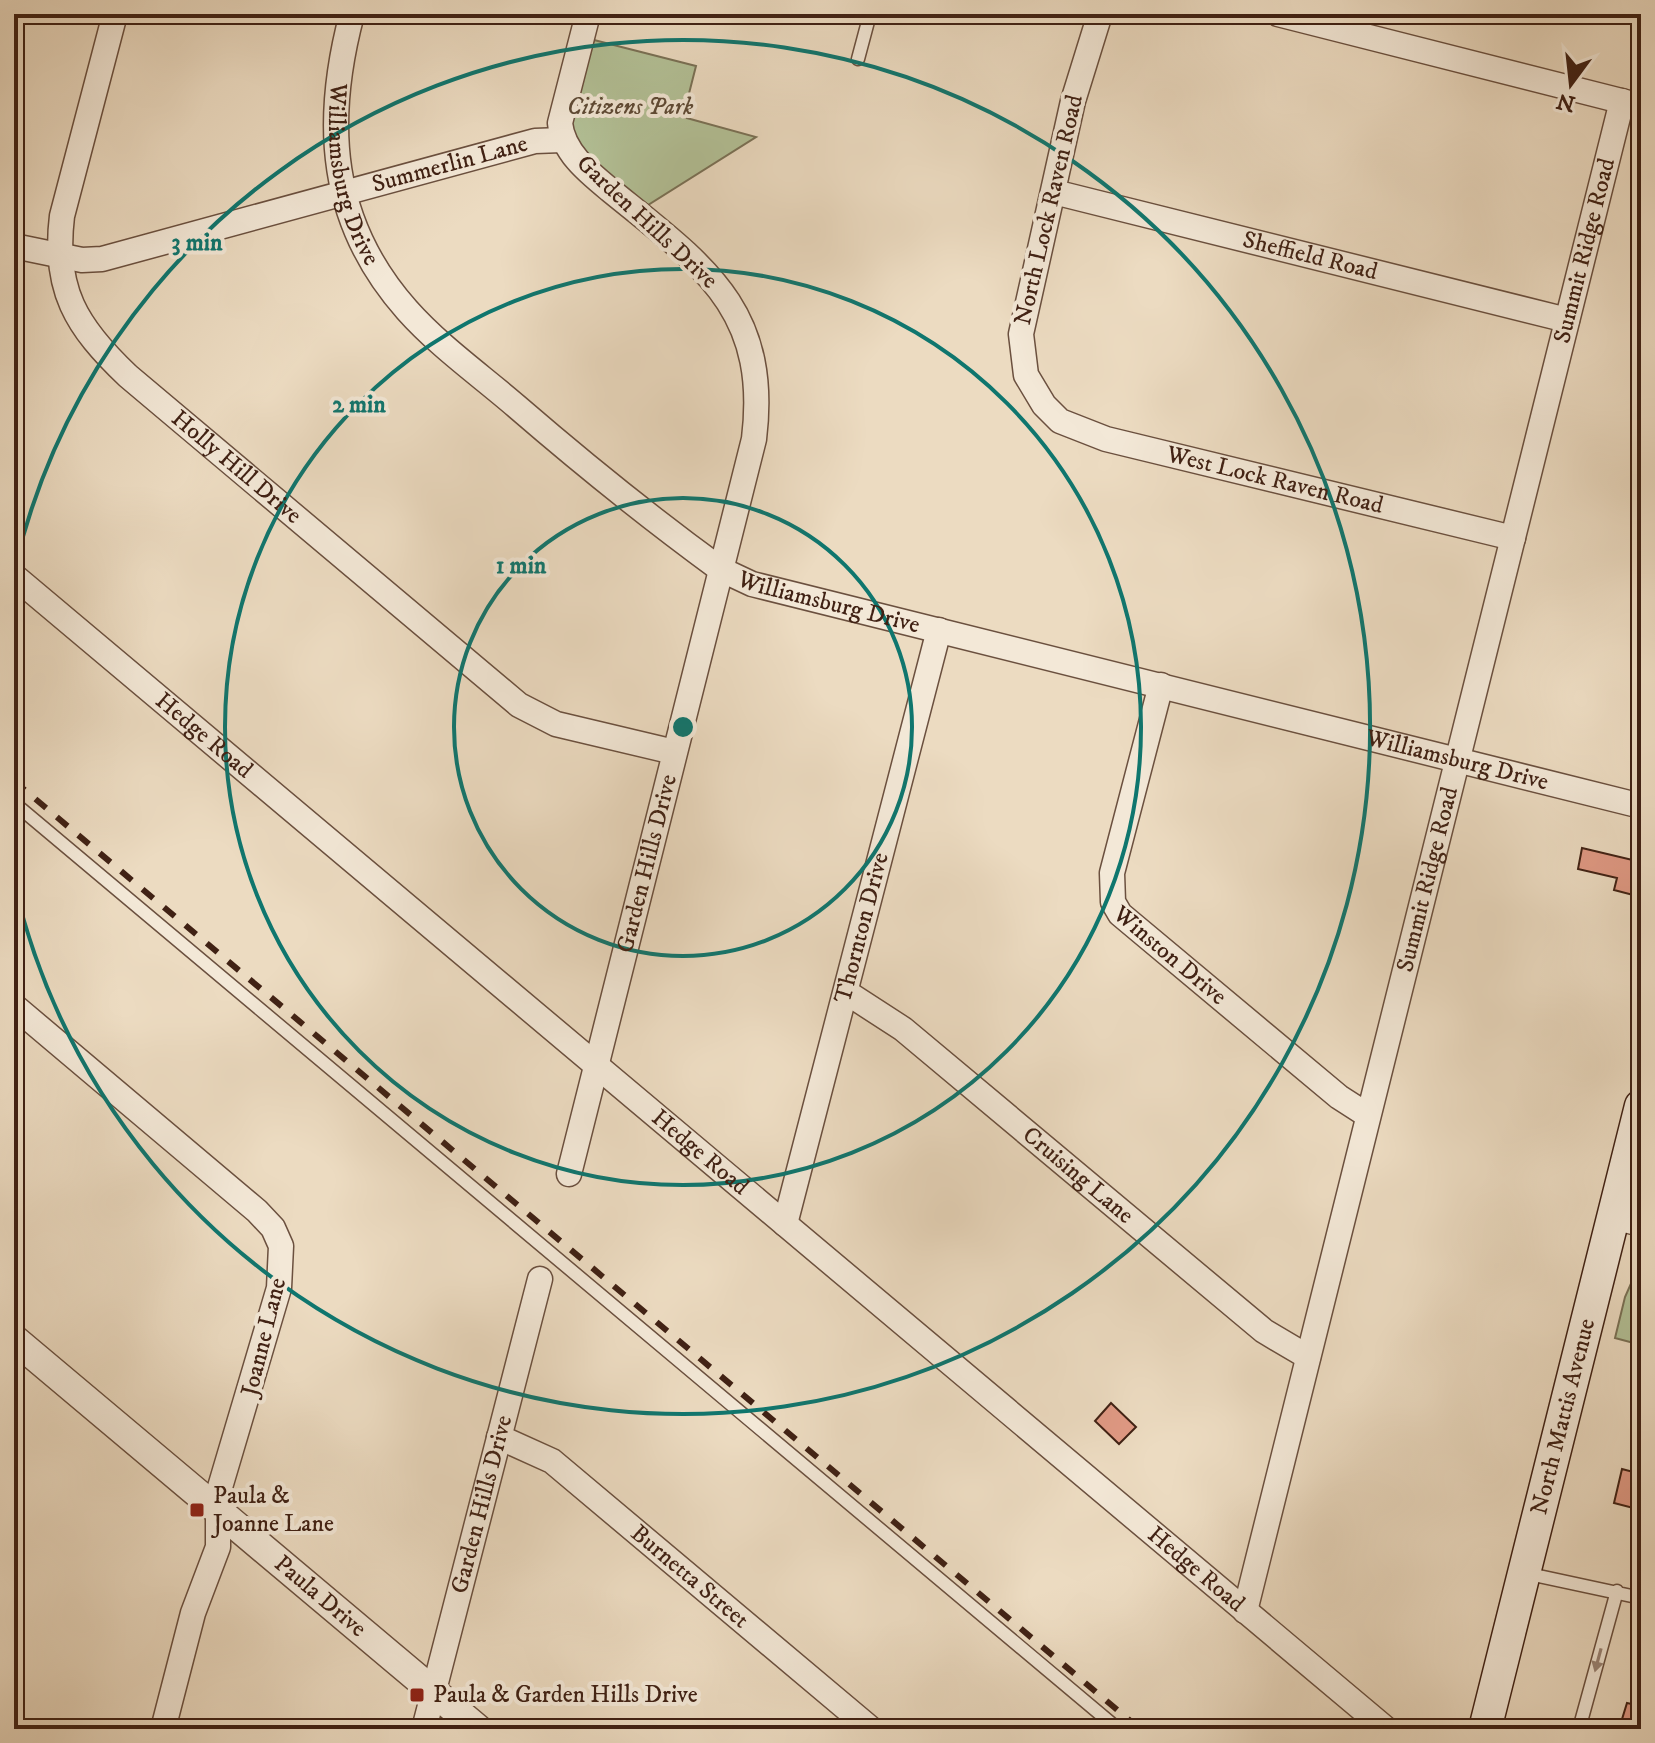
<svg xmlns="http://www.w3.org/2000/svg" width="1655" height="1743" font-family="'IM FELL DW Pica',serif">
	<rect width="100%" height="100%" fill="#ecdbc1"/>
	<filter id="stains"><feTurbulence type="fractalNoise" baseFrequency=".0025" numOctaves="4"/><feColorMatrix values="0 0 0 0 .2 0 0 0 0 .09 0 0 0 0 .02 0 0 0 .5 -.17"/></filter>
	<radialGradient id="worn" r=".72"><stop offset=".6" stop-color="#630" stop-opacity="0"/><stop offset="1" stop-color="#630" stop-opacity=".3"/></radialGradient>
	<path fill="#b3c197" stroke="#7a7156" stroke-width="2" d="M594 40 696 66 683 117 756 137 648 205C625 188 570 150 571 118 572 94 587 64 594 40Z
		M1641 1261V1345L1615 1338 1625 1297Z"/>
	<path fill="#e19a85" stroke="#402114" stroke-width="2" d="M1582 848 1641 862 1637 896 1614 890 1617 878 1578 869Z
		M1111 1403 1136 1427 1119 1444 1095 1421Z
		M1622 1469 1641 1474V1510L1614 1503Z
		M1627 1703 1641 1706V1729H1619Z"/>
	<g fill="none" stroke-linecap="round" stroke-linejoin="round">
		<defs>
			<path id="service" d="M858 59 870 14
				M14 803 1118 1729
				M1525 1573 1641 1598
				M1579 1729 1617 1591"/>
			<g id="minor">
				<path id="s1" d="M115 14 62 216C53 289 76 327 128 376L519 705 556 724 674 752"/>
				<path id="s2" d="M352 14C323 123 329 222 407 310 439 346 480 375 516 406 582 463 650 518 720 569L752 584 1641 806"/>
				<path id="s3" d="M1100 14 1073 101 1021 334 1026 375 1044 405 1060 421 1106 439 1513 538"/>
				<path d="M1278 14 1641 106"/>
				<path id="s4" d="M1054 192 1567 320"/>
				<path id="s5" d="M14 246 82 260 102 259 535 141 562 140"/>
				<path id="s6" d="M14 576 1386 1729"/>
				<path id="s7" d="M1161 685 1112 873 1113 902 1120 914 1339 1097 1367 1115"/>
				<path id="s8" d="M846 992 903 1029 1264 1331 1308 1357"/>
				<path d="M14 1006 257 1211 273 1228 281 1246 279 1288 218 1494V1547L193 1613 163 1729"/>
				<path id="s9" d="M569 1174 754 439C770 308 702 265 610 190 588 172 563 152 560 123L588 14"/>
				<path d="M1613 1217 1641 1224"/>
				<path id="s10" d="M785 1224 939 630"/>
				<path id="s11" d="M499 1437 552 1461 871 1729"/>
				<path id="s12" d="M1245 1611 1622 101"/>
				<path id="s13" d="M424 1729 540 1279"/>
			</g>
			<g id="tertiary">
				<path id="s14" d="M14 1339 478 1729"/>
			</g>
			<g id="secondary">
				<path id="s15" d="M1485 1729 1641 1106"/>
			</g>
		</defs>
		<use href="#service" stroke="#6b503f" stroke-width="15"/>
		<use href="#minor" stroke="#6b503f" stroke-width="27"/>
		<use href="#tertiary" stroke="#6b503f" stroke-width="31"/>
		<use href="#secondary" stroke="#402114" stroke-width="35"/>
		<use href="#service" stroke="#f3e8d7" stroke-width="12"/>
		<use href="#minor" stroke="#f3e8d7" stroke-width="24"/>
		<use href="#tertiary" stroke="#f3e8d7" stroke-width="28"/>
		<use href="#secondary" stroke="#f3e8d7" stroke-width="32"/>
		<path stroke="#402114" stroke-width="6" stroke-dasharray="14 14" stroke-linecap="butt" d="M14 781 1140 1729"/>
	</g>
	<defs><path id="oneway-solid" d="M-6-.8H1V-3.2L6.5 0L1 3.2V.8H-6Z" transform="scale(2)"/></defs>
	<use fill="#9a8476" href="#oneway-solid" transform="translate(1598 1660) rotate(105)"/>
	<g fill="none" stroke="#0f766e" stroke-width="4">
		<circle cx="683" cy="727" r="229"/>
		<circle cx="683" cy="727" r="458"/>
		<path d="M15 567A687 687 0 1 1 15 887"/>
	</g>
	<g fill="#8f2418" stroke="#f3e8d7" stroke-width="3">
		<rect x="189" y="1502" width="16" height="16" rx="4"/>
		<rect x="409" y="1687" width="16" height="16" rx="4"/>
	</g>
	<g text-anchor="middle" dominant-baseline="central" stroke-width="8" stroke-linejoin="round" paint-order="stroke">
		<g font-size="24" font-style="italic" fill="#5d4935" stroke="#f3e8d7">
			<text x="630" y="107">Citizens Park</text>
		</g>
		<g font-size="24" fill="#402114" stroke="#f3e8d7">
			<text stroke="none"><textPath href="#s5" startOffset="450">Summerlin Lane</textPath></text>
			<text stroke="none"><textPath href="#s2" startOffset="164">Williamsburg Drive</textPath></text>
			<text transform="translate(1049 210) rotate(-77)">North Lock Raven Road</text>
			<text transform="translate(647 222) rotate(43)">Garden Hills Drive</text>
			<text stroke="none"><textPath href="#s12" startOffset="1402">Summit Ridge Road</textPath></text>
			<text stroke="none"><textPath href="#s4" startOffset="264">Sheffield Road</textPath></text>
			<text stroke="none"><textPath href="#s1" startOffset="532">Holly Hill Drive</textPath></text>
			<text stroke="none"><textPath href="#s3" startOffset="652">West Lock Raven Road</textPath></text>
			<text stroke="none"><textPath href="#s2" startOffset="836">Williamsburg Drive</textPath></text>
			<text stroke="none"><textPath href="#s6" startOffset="248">Hedge Road</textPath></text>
			<text stroke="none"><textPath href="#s2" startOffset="1484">Williamsburg Drive</textPath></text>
			<text stroke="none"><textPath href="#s9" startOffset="320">Garden Hills Drive</textPath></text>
			<text stroke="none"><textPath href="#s12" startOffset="754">Summit Ridge Road</textPath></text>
			<text stroke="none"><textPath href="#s10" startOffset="306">Thornton Drive</textPath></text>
			<text stroke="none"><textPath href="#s7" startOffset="302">Winston Drive</textPath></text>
			<text stroke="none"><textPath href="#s6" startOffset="896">Hedge Road</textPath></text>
			<text stroke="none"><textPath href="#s8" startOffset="296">Cruising Lane</textPath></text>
			<text transform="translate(264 1337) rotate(-76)">Joanne Lane</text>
			<text stroke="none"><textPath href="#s15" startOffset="322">North Mattis Avenue</textPath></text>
			<text stroke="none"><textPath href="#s13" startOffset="232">Garden Hills Drive</textPath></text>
			<text stroke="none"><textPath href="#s6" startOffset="1544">Hedge Road</textPath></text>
			<text stroke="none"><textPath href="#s11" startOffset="238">Burnetta Street</textPath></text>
			<text stroke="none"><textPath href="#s14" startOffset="400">Paula Drive</textPath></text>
		</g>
		<g font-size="24" fill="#402114" stroke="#f3e8d7" text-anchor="start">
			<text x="213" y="1496">Paula &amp;<tspan x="213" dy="28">Joanne Lane</tspan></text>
			<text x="433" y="1695">Paula &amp; Garden Hills Drive</text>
		</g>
	</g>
	<circle cx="683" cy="727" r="12" fill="#0f766e" stroke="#f3e8d7" stroke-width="4"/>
	<g font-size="24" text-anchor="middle" font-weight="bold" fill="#0f766e" stroke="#f3e8d7" stroke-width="8" stroke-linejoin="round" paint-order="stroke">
		<text x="197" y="250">3 min</text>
		<text x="359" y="412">2 min</text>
		<text x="521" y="573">1 min</text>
	</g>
	<rect width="1655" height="1743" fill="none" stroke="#ecdbc1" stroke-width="48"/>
	<rect x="16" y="16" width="1623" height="1711" fill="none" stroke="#402114" stroke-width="4"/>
	<rect x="24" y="24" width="1607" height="1695" fill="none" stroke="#402114" stroke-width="2"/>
	<g transform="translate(1571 84) rotate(195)" stroke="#f3e8d7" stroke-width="6" paint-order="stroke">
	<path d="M0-6L14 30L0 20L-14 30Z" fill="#402114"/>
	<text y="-12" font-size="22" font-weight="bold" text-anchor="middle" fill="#402114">N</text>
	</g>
	<rect width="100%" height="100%" filter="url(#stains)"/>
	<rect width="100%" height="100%" fill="url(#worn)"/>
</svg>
